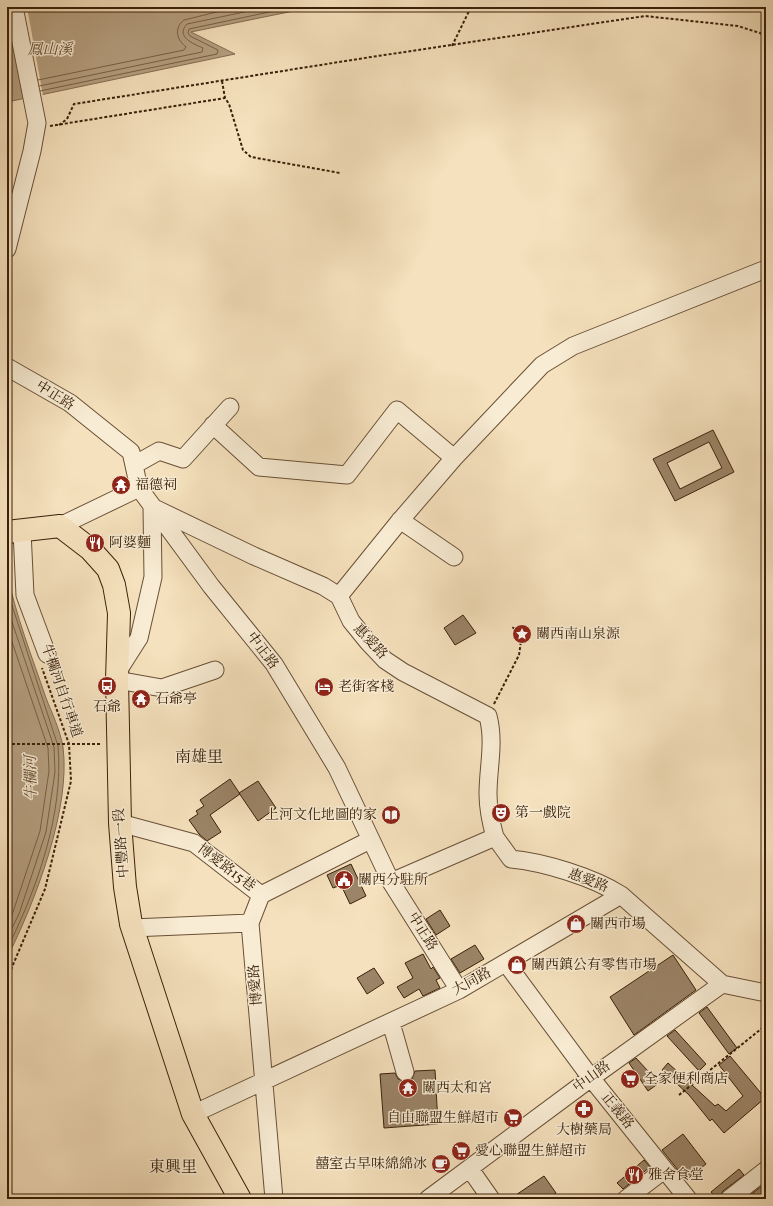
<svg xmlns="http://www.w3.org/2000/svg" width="773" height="1206" font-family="Vollkorn,'Noto Serif TC',serif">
	<rect width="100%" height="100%" fill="#f5e1bd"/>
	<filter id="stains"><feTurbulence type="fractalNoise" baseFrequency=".005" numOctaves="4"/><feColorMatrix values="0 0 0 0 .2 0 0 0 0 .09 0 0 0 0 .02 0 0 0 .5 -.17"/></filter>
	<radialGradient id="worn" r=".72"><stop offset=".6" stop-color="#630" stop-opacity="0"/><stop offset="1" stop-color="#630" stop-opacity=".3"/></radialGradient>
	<path fill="#b59f80" stroke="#846c50" d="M23 7H313L191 32 235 54 7 102V17Z
		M7 573C16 616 32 657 46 698 52 713 60 730 63 747 71 809 35 902 7 958Z"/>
	<path fill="#f5e1bd" d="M20 7H27L43 96 25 100Z"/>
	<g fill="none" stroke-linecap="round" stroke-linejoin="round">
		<path stroke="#786044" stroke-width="1" d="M38 80 184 50 186 47C176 39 174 28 184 20L237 7
			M39 86 202 52 203 48C194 44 175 37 187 24L268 7
			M40 91 217 54 218 50 190 36 188 33 189 29 293 7
			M7 590 58 746C64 813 37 889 7 949
			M7 607 54 747 55 772 46 832 19 914 7 938
			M7 627 48 748 49 771 40 831 13 912 7 924"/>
	</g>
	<path fill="#9b8467" stroke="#3a2009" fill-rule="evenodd" d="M713 430 734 472 675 501 653 459ZM709 442 722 468 680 489 667 463Z
		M463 615 476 633 455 645 444 628Z
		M230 779 240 794 210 815 221 832 207 841 199 834 189 820 198 814 196 811 204 806 200 800Z
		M258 781 276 808 258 821 239 793Z
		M351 864 366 896 350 904 341 885 333 888 327 875Z
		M440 910 450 926 436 935 426 919Z
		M475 945 484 959 460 973 451 959Z
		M423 954 431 969 433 967 440 978 436 980 440 988 423 996 419 989 404 998 397 987 413 978 405 963Z
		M673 955 696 990 634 1035 610 997Z
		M374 968 384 983 367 994 357 978Z
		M707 1007 737 1048 729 1054 699 1013Z
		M675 1030 706 1064 699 1071 667 1036Z
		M730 1056 765 1098 724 1133 712 1119 710 1121 689 1095 662 1070 668 1063 715 1106 718 1104 726 1111 743 1096 719 1065Z
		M636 1058 659 1083 648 1091 629 1063Z
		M435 1070 438 1124 384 1128 380 1074 395 1073 398 1079 407 1082 412 1079 415 1071Z
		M683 1134 706 1164 686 1180 662 1150Z
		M644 1160 650 1167 623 1189 617 1183Z
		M739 1169 744 1175 723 1191 719 1199H717L711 1192Z
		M544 1176 556 1193 547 1199H510Z
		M766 1183V1199H745Z"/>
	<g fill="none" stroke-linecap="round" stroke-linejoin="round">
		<defs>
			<path id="minor" d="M7 249 32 151 37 123 14 7
				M7 367 70 403 131 452 139 488 211 586 274 664 337 768 391 882 459 990
				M213 425 259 467 347 475 397 410 454 458
				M134 465 159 451 183 459 230 407
				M400 520 454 557
				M60 526 139 488
				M22 531 25 595 47 654
				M339 596 398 523 454 458 542 365 573 346 766 269
				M118 671 139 638 153 577 152 507 254 556 323 586 339 596 351 621 368 642 385 660 403 672 488 716C495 743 488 767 488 794 488 809 491 823 495 837L391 882
				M117 680 162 688 215 670
				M120 823 194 843 261 895
				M495 837 511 859C543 862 593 877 621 895L722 984
				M132 928 250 923
				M506 963 591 1078 688 1199
				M390 1023 394 1033 405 1072
				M193 1114 459 990 621 895
				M470 1169 491 1199
				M274 1199 250 923 261 895 370 840
				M428 1199 591 1078 722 984 766 993
				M626 1199 664 1170
				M729 1199 766 1170"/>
			<path id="major" d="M7 532 60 526 90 549 108 569 114 585 119 613 117 680 120 823 125 887 131 924 193 1114 240 1199"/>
		</defs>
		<use href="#minor" stroke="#695036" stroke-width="19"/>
		<use href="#major" stroke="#3a2009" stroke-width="24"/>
		<path stroke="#3a2009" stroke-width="2" stroke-dasharray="3 2" stroke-linecap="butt" d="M452 46 471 7
			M222 81 225 98
			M59 125 67 119 74 104 371 57 645 16 738 26 766 35
			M50 126 225 98 229 104 243 150 251 157 340 173
			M494 704 519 655 522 634 512 627
			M7 744H102
			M7 979 45 889 71 781 69 744 42 668
			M679 1095 766 1025"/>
		<use href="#minor" stroke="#f8ecd4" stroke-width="17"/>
		<use href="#major" stroke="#f5e1bd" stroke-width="22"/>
	</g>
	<defs>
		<symbol id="temple-disc" viewBox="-11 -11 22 22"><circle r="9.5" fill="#8f2418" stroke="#f8ecd4"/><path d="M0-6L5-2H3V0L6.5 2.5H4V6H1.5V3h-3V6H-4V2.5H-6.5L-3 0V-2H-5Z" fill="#fff"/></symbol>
		<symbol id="restaurant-disc" viewBox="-11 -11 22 22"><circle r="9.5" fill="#8f2418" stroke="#f8ecd4"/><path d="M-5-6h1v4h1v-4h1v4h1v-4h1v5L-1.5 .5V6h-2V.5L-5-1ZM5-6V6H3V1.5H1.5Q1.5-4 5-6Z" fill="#fff"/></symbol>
		<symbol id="sight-disc" viewBox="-11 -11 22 22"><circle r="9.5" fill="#8f2418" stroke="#f8ecd4"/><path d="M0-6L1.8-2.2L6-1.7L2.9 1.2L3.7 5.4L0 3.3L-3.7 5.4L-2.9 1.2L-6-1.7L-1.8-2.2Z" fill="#fff"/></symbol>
		<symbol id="bus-disc" viewBox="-11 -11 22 22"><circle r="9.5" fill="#8f2418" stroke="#f8ecd4"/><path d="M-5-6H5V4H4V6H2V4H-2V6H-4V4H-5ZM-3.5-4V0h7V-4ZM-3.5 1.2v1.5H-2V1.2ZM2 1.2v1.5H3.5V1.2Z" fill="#fff"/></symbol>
		<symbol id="hotel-disc" viewBox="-11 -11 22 22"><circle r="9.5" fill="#8f2418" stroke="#f8ecd4"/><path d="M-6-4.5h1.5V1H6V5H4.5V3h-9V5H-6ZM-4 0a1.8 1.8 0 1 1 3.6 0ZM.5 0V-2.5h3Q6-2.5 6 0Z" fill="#fff"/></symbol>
		<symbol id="theatre-disc" viewBox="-11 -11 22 22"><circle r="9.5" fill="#8f2418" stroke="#f8ecd4"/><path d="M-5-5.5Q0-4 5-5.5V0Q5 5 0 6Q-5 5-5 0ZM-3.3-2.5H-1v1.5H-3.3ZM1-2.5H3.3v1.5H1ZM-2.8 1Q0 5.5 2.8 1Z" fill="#fff"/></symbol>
		<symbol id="library-disc" viewBox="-11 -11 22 22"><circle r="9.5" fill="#8f2418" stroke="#f8ecd4"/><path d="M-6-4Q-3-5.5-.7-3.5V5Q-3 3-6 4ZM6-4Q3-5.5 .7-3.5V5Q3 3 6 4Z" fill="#fff"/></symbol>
		<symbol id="civic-disc" viewBox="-11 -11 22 22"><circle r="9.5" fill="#8f2418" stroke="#f8ecd4"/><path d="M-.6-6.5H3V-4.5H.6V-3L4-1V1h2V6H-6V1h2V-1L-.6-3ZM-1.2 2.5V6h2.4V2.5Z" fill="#fff"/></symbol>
		<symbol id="shop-disc" viewBox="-11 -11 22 22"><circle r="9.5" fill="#8f2418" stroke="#f8ecd4"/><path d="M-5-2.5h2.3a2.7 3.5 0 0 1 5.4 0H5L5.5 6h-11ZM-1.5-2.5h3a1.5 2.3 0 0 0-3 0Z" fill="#fff"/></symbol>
		<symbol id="supermarket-disc" viewBox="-11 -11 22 22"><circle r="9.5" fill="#8f2418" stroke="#f8ecd4"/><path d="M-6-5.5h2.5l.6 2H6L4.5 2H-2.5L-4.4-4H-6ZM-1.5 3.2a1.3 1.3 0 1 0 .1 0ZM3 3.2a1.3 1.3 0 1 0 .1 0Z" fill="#fff"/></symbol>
		<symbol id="pharmacy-disc" viewBox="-11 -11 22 22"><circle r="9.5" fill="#8f2418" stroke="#f8ecd4"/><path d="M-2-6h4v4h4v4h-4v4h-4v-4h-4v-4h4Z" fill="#fff"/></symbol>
		<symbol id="cafe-disc" viewBox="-11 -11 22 22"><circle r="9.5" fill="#8f2418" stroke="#f8ecd4"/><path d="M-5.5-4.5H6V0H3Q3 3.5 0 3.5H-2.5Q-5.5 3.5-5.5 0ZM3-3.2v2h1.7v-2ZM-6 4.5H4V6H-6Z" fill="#fff"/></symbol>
	</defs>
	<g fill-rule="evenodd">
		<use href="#temple-disc" x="110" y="474" width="22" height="22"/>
		<use href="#restaurant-disc" x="84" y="532" width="22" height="22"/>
		<use href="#sight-disc" x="511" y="623" width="22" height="22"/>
		<use href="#bus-disc" x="96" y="675" width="22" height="22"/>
		<use href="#hotel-disc" x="313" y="676" width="22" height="22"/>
		<use href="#temple-disc" x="130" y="688" width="22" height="22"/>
		<use href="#theatre-disc" x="490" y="802" width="22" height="22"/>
		<use href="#library-disc" x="380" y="804" width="22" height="22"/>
		<use href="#civic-disc" x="333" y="869" width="22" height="22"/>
		<use href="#shop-disc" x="565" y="913" width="22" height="22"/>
		<use href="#shop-disc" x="506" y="954" width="22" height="22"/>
		<use href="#supermarket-disc" x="619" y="1068" width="22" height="22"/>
		<use href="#temple-disc" x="397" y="1077" width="22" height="22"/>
		<use href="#pharmacy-disc" x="573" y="1098" width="22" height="22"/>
		<use href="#supermarket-disc" x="502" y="1107" width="22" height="22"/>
		<use href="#supermarket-disc" x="450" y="1140" width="22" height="22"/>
		<use href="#cafe-disc" x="430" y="1153" width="22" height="22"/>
		<use href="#restaurant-disc" x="623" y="1164" width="22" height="22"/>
	</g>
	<g text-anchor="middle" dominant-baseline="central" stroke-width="3" stroke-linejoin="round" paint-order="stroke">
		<g font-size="14" fill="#3a2009" stroke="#f8ecd4">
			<text transform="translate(55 396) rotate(32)">中正路</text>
			<text transform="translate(370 642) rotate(47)">惠愛路</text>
			<text transform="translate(262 651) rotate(53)">中正路</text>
			<text transform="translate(61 691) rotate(71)">牛欄河自行車道</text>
			<text transform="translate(122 843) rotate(-94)">中豐路一段</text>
			<text transform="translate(226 868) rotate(37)">博愛路15巷</text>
			<text transform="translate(588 881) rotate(21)">惠愛路</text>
			<text transform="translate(422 932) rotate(58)">中正路</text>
			<text transform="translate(472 982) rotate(-28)">大同路</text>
			<text transform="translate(256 985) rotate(-95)">博愛路</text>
			<text transform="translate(592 1077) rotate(-36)">中山路</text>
			<text transform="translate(617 1111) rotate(51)">正義路</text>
		</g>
		<g font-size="14" fill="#3a2009" stroke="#f8ecd4" text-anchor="start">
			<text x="135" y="485">福德祠</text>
			<text x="109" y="543">阿婆麵</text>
			<text x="536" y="634">關西南山泉源</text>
			<text x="338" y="687">老街客棧</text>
			<text x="155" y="699">石爺亭</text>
			<text x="107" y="707" text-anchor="middle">石爺</text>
			<text x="515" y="813">第一戲院</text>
			<text x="377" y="815" text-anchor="end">上河文化地圖的家</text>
			<text x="358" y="880">關西分駐所</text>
			<text x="590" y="924">關西市場</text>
			<text x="531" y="965">關西鎮公有零售市場</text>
			<text x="644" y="1079">全家便利商店</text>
			<text x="422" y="1088">關西太和宮</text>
			<text x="499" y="1118" text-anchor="end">自由聯盟生鮮超市</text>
			<text x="584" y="1130" text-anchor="middle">大樹藥局</text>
			<text x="475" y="1151">愛心聯盟生鮮超市</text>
			<text x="427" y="1164" text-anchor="end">囍室古早味綿綿冰</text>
			<text x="648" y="1175">雅舍食堂</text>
		</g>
		<g font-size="15" font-style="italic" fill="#654c33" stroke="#f8ecd4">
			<text x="50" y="50">鳳山溪</text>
			<text transform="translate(32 778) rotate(-91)">牛欄河</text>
		</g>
		<g font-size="16" fill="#3a2009" stroke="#f8ecd4">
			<text x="199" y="758">南雄里</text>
			<text x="173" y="1168">東興里</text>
		</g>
	</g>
	<rect width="773" height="1206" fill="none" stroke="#f5e1bd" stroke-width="24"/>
	<rect x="8" y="8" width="757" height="1190" fill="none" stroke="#3a2009" stroke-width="2"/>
	<rect x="12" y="12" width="749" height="1182" fill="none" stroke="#3a2009"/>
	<rect width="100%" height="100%" filter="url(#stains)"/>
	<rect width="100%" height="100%" fill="url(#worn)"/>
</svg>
